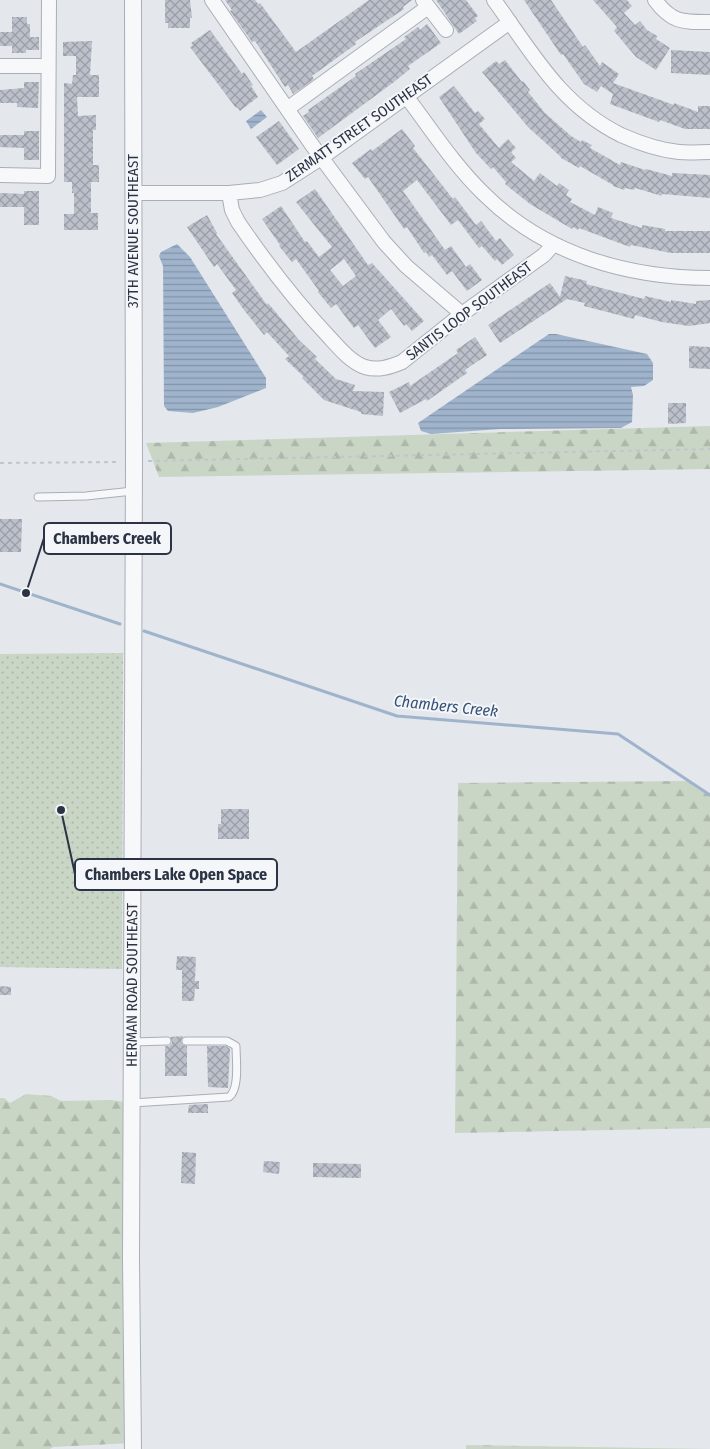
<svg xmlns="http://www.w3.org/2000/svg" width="710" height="1449" font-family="'Fira Sans Condensed',sans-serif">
	<defs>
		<pattern id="grass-dots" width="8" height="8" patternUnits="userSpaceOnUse" patternTransform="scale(1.25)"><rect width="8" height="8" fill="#c9d6c5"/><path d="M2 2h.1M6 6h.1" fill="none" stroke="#adb8ab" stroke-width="1.8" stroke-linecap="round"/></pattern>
		<pattern id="forest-firs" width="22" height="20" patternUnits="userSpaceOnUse" patternTransform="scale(1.25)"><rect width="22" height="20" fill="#c9d6c5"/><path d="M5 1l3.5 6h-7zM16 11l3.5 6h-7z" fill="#adb8ab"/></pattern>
		<pattern id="water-rules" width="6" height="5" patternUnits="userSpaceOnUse" patternTransform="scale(1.25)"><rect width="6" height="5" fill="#9fb4cc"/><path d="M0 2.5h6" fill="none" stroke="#8293a7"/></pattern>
		<pattern id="building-cross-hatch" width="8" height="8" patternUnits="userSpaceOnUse" patternTransform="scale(1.25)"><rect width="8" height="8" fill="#bbc0ca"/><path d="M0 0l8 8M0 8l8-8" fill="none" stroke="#989da6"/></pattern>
	</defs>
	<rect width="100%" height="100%" fill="#e4e7ec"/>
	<path fill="url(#grass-dots)" d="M123 653 122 969 0 967V654Z"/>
	<path fill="url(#forest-firs)" d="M710 426V469L159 477 146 443Z
		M689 781 710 795V1128L455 1133 458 783Z
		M26 1094 51 1096 61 1101 111 1100 131 1103 132 1443 53 1447 50 1449H0V1098H4L10 1103Z
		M466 1445 710 1449H466Z"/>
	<path fill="url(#water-rules)" d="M261 110 267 117 251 129 246 121Z
		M177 244 190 257 266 378V388L218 407 193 413 168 411 164 406 163 266 159 256 161 252Z
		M549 334H556L647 354 653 363V380L644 386 631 387 633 395 632 422 621 428 500 429 431 434 421 431 418 423Z"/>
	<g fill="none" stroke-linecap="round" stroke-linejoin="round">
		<path stroke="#9fb4cc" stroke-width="3" d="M0 584 120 624
			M144 631 397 716 618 734 710 795"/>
	</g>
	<path fill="url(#building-cross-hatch)" fill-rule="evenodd" d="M165 0H190L192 18H190V28H168V23H165Z
		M225 0H255L258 4 260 3 296 52 369 0H412L403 7 404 9 355 42 356 44 312 76 314 79 293 94 288 85 285 87 255 41 252 42 230 11 232 10Z
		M436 0H466L478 16 475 18 477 21 459 34Z
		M524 0H551L583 47 585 45 600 66 602 62 619 74 613 83 674 105V103L698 112V106H710V129H685L660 120 659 122 610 104 613 94 601 86 597 92 584 84 563 54 561 55Z
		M593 0H627L632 6 624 13 635 25 640 21 647 30 657 36 656 39 670 48 656 70 636 57 614 31 617 27Z
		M12 17H27V24H30V37H39V50H26V53H12V46H0V32H12Z
		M427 24 441 43 408 66 410 69 394 82 318 138 303 116 309 112 308 110 356 76 355 74 406 39 404 37 418 27 420 30Z
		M210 30 242 74 244 72 253 85 251 86 258 97 240 111 237 107 236 108 190 47 193 45 191 43Z
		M92 41 90 75H99V97H77L78 116 96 115V130H93V165H99V182H91V213H98V230H64V214H74V193H72V182H64V83L72 84 73 75H76V56H63V42Z
		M671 50 710 52V75L671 73Z
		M505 60 522 82 523 81 530 90 528 92 545 113 571 136 581 142 582 140 592 145 590 148 620 165 621 162 645 170 646 169 672 176V173L710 175V198L662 194V196L635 188 634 190 625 188 624 190 613 186V185L580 166 579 168 561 158V157L528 127 482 72 496 61 499 64Z
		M24 82H39L38 108 17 107V103H0V90L24 88Z
		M454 86 475 113 478 111 485 119 479 124 499 148 508 139 516 148 511 152 516 158 511 162 534 181 540 173 557 186 559 183 569 190 566 195 572 199 570 202 595 215 598 207 613 213 611 218 642 228V225L665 229V231H710V253H671L631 245 630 247 579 228 578 230 573 227 572 229 530 204 505 184 506 182 493 167 491 169 476 153 439 97Z
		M279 121 299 149 277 165 256 137Z
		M402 129 415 146 413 148 453 199 455 197 476 225 481 221 496 241 500 238 514 255 502 265 497 259 495 261 482 246 479 248 458 220 451 225 417 180 403 191 445 250 451 246 466 267 470 264 482 280 467 291 452 271 447 275 432 255 429 257 426 252 424 253 407 227 404 229 368 177 365 179 352 163 371 149 372 151Z
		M24 131H39V160H24V148L0 147V135H24Z
		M315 189 368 265 372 263 424 321 412 331 406 324 404 326 391 309 378 320 391 337 375 348 358 325 354 328 336 304 331 308 318 292 319 291 296 259 292 262 279 246 280 245 262 219 281 206 305 242 307 241 319 257 332 247 296 202ZM344 259 356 276 343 286 330 270Z
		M24 191H39V225H24V207H0V193L24 194Z
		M207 215 217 233 216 234 267 305 268 303 299 340 317 357 315 359 336 379 355 385 353 391 384 392 383 416 361 414V412L324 400 302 378 304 377 285 359 289 356 267 332 264 335 244 310 232 293 236 290 217 264 214 267 187 227Z
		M565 276 587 281 586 284 644 299 645 296 671 302V300L696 304V301L710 300V323L689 326 662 322 635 315 634 319 584 306 585 303 567 299 500 343 488 325 550 283 560 297Z
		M475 337 487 355 465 370 467 373 427 401 426 399 400 413 389 392 409 382 410 386 458 353 456 350Z
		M689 346 710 347V369L689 368Z
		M668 403H686V423L668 424Z
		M0 519H22L21 552H0Z
		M221 809H249V839H218V824H221Z
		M226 870H262L261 881H274V890H256V887H226Z
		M177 956 196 957 195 981H199V989H195L194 1001H182V970H176Z
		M0 986 11 987V995H0Z
		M183 1036 181 1041 183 1045 187 1046V1076H165V1046H169L172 1043 170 1037Z
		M207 1046H226L230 1049 228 1088 208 1087Z
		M208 1104V1113H188L189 1105Z
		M182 1152 196 1153 195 1184 181 1183Z
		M264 1161 280 1162 279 1174 263 1172Z
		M313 1163 361 1164V1178L313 1177Z"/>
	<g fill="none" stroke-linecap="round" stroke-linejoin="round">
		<defs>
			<path id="service" d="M38 497 86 496 133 491
				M133 1042 167 1041
				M132 1103 229 1097C240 1089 236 1059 236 1046L227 1041H186"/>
			<path id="minor" d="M212 0 312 145 384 242 406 266 462 314
				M423 0 446 30
				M494 0C532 52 560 105 621 135 639 143 659 150 679 152 689 153 700 152 710 152
				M655 0C672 23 683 22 710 22
				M0 66H48
				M406 96C431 129 454 165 484 194 544 254 627 278 710 278
				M287 109 428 7
				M0 175 48 176 49 0
				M133 193H229L260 190 282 183 321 158 510 22
				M229 193 232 210 238 222C266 263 296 302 330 338 340 349 351 362 365 367 378 371 390 367 402 362L462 314 544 255 553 245"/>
			<g id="tertiary">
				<path id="s1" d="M133 1449 131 1260 134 462 133 0"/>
			</g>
		</defs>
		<use href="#service" stroke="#a9aeb7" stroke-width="9"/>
		<use href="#minor" stroke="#a9aeb7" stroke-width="16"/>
		<use href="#tertiary" stroke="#a9aeb7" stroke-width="18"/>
		<path stroke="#c2c5cb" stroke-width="2" stroke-dasharray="4 4" stroke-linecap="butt" d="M148 461 710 449
			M0 463 120 462"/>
		<use href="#service" stroke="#f7f8fa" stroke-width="7"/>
		<use href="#minor" stroke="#f7f8fa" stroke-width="14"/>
		<use href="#tertiary" stroke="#f7f8fa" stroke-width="16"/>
	</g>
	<g text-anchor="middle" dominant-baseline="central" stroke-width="4" stroke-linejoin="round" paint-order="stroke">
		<g font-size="15" fill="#2b3445" stroke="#f4f6f9">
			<text transform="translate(359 128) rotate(-35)">ZERMATT STREET SOUTHEAST</text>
			<text transform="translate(133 231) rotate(-90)">37TH AVENUE SOUTHEAST</text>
			<text transform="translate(469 311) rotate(-37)">SANTIS LOOP SOUTHEAST</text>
			<text stroke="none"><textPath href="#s1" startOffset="464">HERMAN ROAD SOUTHEAST</textPath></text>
		</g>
		<g font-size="16" font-style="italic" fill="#34527a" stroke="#f4f6f9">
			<text transform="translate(446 706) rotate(6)">Chambers Creek</text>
		</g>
	</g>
	<path fill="none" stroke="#2b3445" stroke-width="2" d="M26 593L44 538M61 810L75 874"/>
	<g fill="#2b3445" stroke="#f4f6f9" stroke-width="2">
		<circle cx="26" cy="593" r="5"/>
		<circle cx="61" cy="810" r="5"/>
	</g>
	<g fill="#f4f6f9" stroke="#2b3445" stroke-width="2">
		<rect x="44" y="523" width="127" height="31" rx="5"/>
		<rect x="75" y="859" width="202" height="31" rx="5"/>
	</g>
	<g font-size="16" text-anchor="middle" font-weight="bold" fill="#2b3445">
		<text x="107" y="544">Chambers Creek</text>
		<text x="176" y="880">Chambers Lake Open Space</text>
	</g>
</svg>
